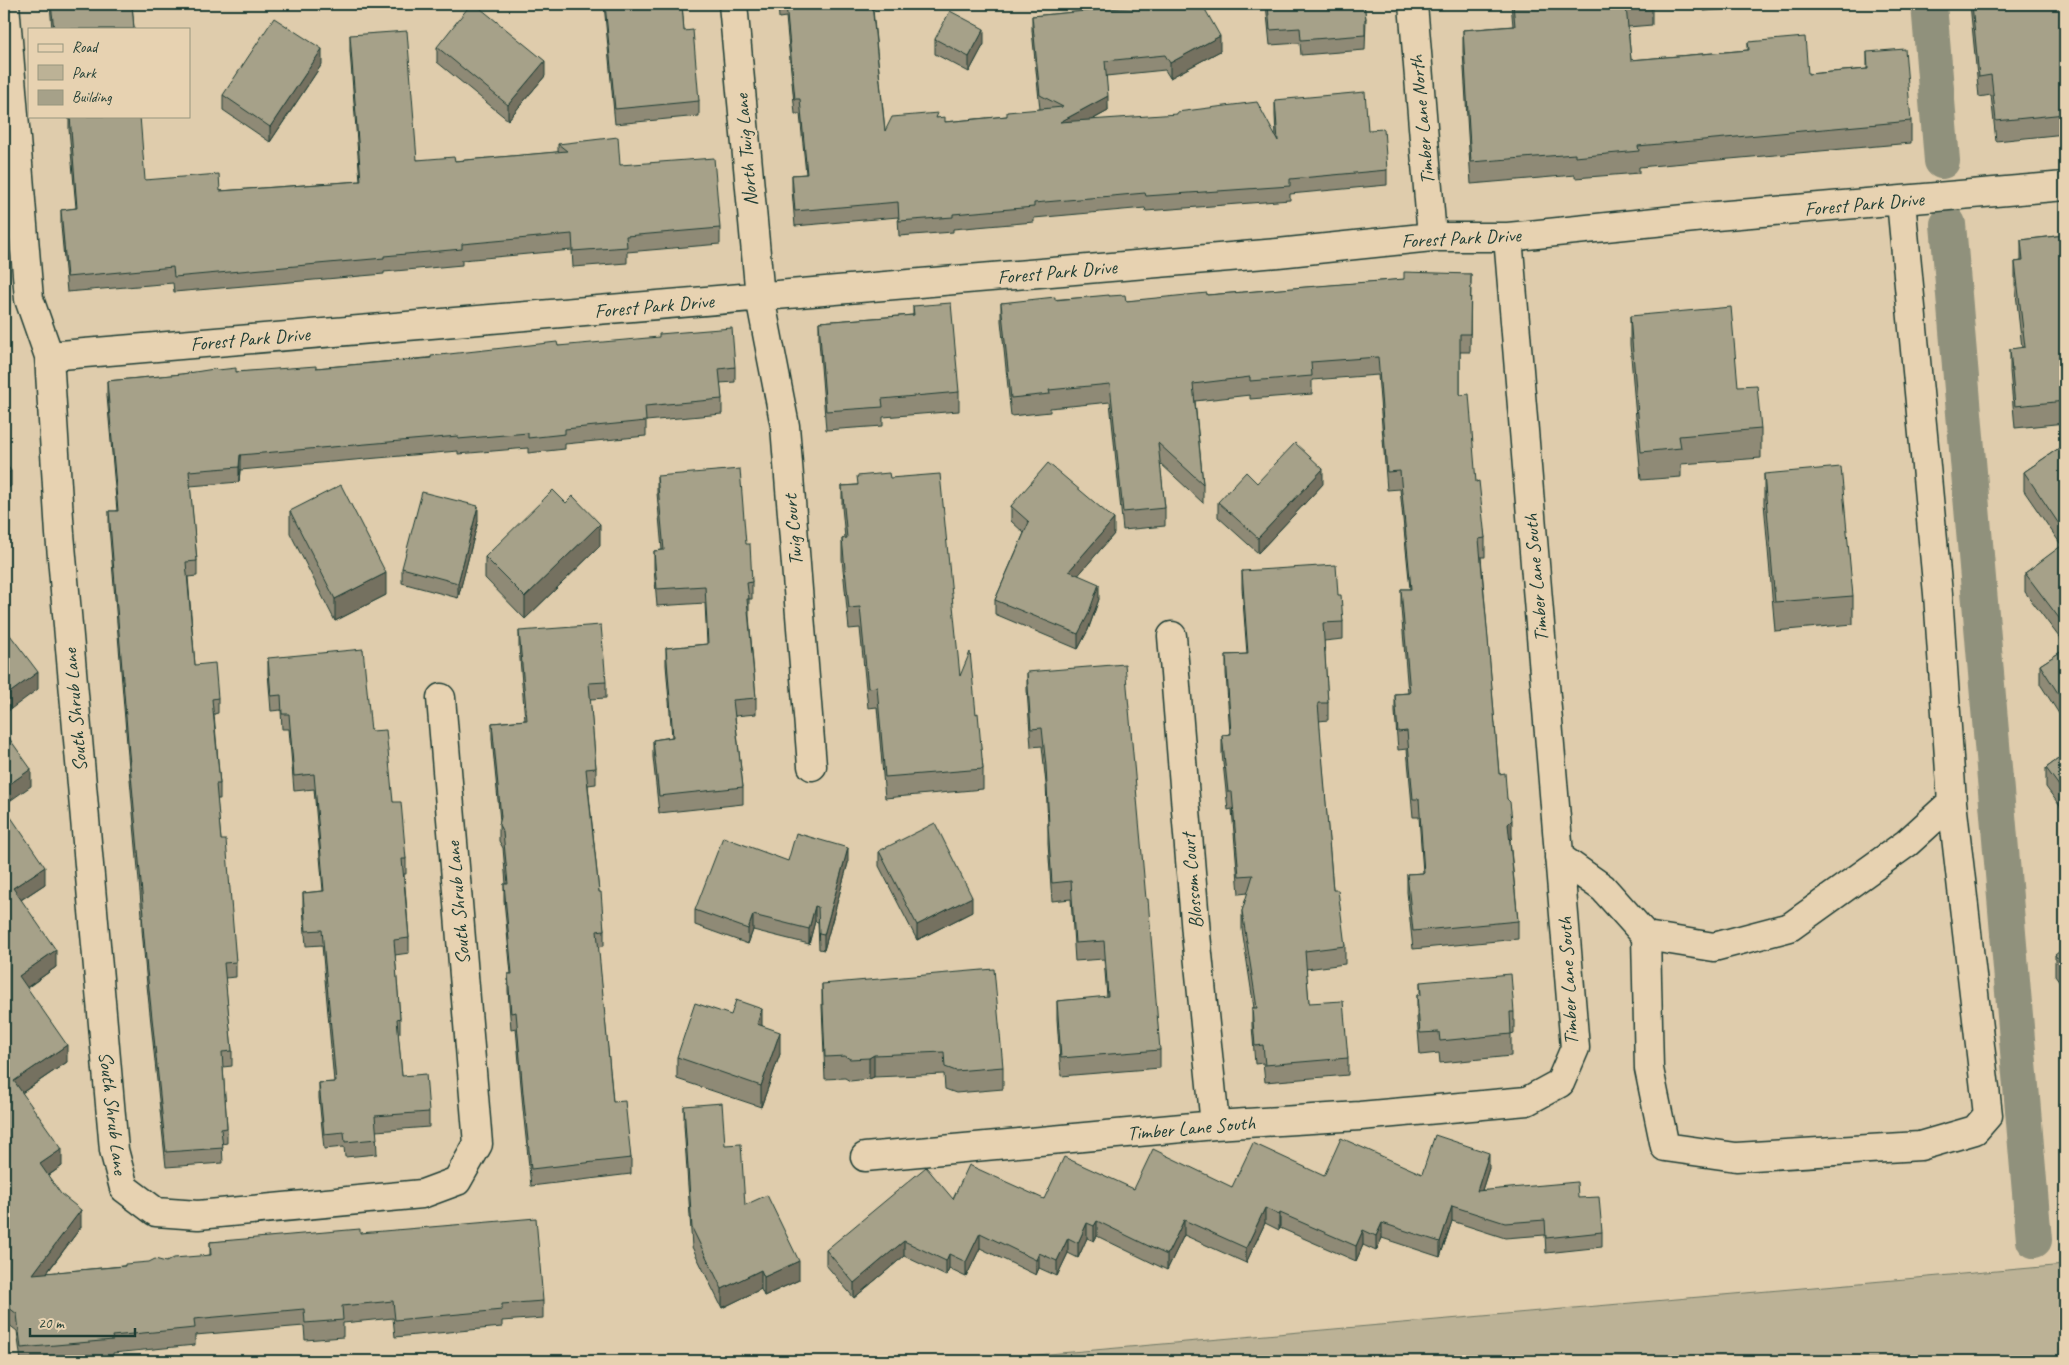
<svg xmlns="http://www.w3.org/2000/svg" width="2069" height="1365" font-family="Caveat,sans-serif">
	<rect width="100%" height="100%" fill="#dfccac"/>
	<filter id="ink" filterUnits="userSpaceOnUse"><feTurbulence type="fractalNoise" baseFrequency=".02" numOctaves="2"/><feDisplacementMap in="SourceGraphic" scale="10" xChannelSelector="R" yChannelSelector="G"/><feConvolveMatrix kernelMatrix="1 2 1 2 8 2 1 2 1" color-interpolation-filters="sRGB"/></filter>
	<g filter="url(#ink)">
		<path fill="#bcb296" stroke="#6e7865" d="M2065 1265V1361H969Z"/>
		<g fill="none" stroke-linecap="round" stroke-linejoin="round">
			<path stroke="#90917b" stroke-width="36" d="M1929 4 1942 161
				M1948 224 2034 1240"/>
			<defs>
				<path id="minor" d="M5 4 29 299 49 356 60 534 114 1150 124 1188 156 1212 198 1215 422 1194 457 1181 478 1144 441 698
					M733 4 760 297 785 426 812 766
					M1413 4 1432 237
					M49 356 1278 253 1432 237H1508L1704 217 2065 186
					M1172 636 1196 934 1215 1125
					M1559 857 1603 888 1646 936 1714 947 1790 927 1907 843 1952 802 1938 594 1901 201
					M1646 936 1649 1069 1665 1147 1736 1157 1920 1146 1975 1130 1988 1115 1952 802
					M865 1157 1215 1125 1360 1116 1527 1101 1560 1083 1575 1048 1508 237"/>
			</defs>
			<use href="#minor" stroke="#1f3d34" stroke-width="31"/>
			<use href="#minor" stroke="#e7d2b1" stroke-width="28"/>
		</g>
		<path fill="#8f8a76" stroke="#1f3d34" d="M50 4H132L134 29H52Z
			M604 4H682L684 31 699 101V116L615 124Z
			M778 4H874V10H873L885 131 938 118 945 122 1007 116 1040 109 1032 31V16L1130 7 1129 4H1202L1220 51 1170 78 1165 70 1106 76 1108 111 1092 120 1276 138 1275 115V100L1368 130 1387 170V185L1290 194V200L1146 211 1145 208 1034 218V222L953 229V232L899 236 898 217 795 226 792 190V175L806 174 800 114H795L786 17 779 18Z
			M1266 4H1364L1366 19 1365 50 1301 55 1300 43 1270 45Z
			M1511 4H1652V25L1628 27 1631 60 1748 50V42L1808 74 1867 69V52L1911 121V143L1639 167V173L1575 178V175L1471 184 1463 52V30L1513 26Z
			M1703 4H1731V9L1704 11Z
			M1970 4H2065V134L1996 141 1991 95 1979 97Z
			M350 35 417 160 455 161 558 152V144L620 165 720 228V244L627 252V263L573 267 572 250 462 260V265L384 272V274L174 292 173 283 67 292 61 226V210L76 208 69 129V116L145 180 220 191 360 181 350 51Z
			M935 39 984 44 969 72 935 54Z
			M437 47 545 76 508 120 437 62Z
			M322 64 270 142 223 110V95Z
			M2065 235V423L2015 428 2010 371V349L2022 348 2015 284V262L2021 261V240Z
			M1471 274 1470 352H1460V395L1476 482 1485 538V557H1481L1499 774 1507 799 1512 838 1510 840 1518 921V939L1413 949 1407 892V874L1423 873 1419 817H1413L1407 749 1398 750 1395 712V694L1408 693 1401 608V589H1410L1400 489 1387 490 1378 375 1312 380V394L1250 399V395L1195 401 1203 484V503L1160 463 1165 508V526L1123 530 1110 402 1050 408V412L1011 416 1001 321V303L1109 296 1126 301 1207 295Z
			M913 306 959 392V411L883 417V426L826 430 819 341V322L913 315Z
			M1630 316 1738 386 1761 429V458L1681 464V477L1641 480 1630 344Z
			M558 346 735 367V382L720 383 722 399V414L646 421V436L565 444V449L528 453V448L458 454V451L240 470 239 482 190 486 197 561V576L188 577 195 665 218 698V713L214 714 220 784V799H217L221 840 236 962V977L225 978 232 1051V1066L223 1067 227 1128V1143L222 1144 223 1163 166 1167 147 985 142 930V915L129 768 109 526V511H117L107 396V381L182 374 218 370 236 372 316 368Z
			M2065 444V645L2025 592V573L2062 546 2024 491V472Z
			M1764 474 1853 596V624L1775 631 1764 503Z
			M657 476 746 544 752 582V599H749V616L756 698V714L735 716 743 787V804L659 813 653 757V740L672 737 666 665V648L707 644 705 603 657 606 654 568V551L662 550 657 493Z
			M890 478 960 676 976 714 983 769V789L885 798 877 707 868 708 860 628 849 629 842 559V539L845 538 842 507V486L857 485Z
			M1257 483 1323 484 1258 553 1218 517V502Z
			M1011 506 1114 534 1078 575 1099 599 1088 630 1078 649 995 614V600L1024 533 1011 521Z
			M290 511 386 595 335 621 290 533Z
			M478 521 458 598 402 583V568Z
			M600 546 525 619 485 578V557Z
			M1242 571 1338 595 1343 622V639L1324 641 1328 703V720L1319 721 1333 890 1345 946V964L1306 969 1309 1003 1348 1058V1075L1265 1082 1263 1063 1255 1064 1252 1026V1008H1254L1242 929V911L1248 893 1239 894 1232 809 1228 810 1222 753V735H1230L1226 673V655L1247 654 1242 588Z
			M519 631 606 682V698L590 699 596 768V784L588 785 599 892 604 930V946L598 947 613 1102 631 1158V1174L531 1186 523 1109 516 1028 511 1029 508 991V974H511L504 900V884H506L503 848 499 841V825L500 821 492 739V723L525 720 519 647Z
			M2065 649V723L2040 684V665Z
			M268 658 371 731 393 802 406 859V874H404L409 938V953L395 955 400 1018V1033H398L402 1076 429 1112V1127L376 1131 377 1154 345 1157 344 1147 324 1149 319 1098V1083L334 1082 322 945 306 946 303 908V893L323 891 314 789 294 791 289 729H282L281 710 271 711 268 673Z
			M1027 672 1160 1050V1068L1061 1076 1057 1019V1001L1107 997 1104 959 1075 961 1071 899 1052 901 1048 844V825L1046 784 1042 746 1031 747 1027 690Z
			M2065 754V813L2046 787V768Z
			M4 807 45 884 21 900 56 967 27 988 67 1062 22 1093 62 1166 48 1176 81 1227 47 1273 166 1262 210 1255V1242L360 1233 543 1301V1318L502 1321V1327L395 1337 393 1318 343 1323V1337L305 1340 304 1326 195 1335V1345L113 1353V1357L62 1361H21L17 1331 4 1321Z
			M879 851 972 912 917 940 879 866Z
			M2065 852V879L2062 874V855Z
			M788 861 848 863 824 950 819 949 818 922 815 921 809 944 753 930 748 944 695 925V910Z
			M2065 950V989L2055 975V955Z
			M1420 982 1514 1012V1033L1511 1034V1056L1440 1063 1439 1053 1420 1055 1417 1017V995H1420Z
			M822 984 1003 1067V1089L956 1093 945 1089 944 1074 874 1077 869 1079 850 1081 845 1078 825 1079 822 1006Z
			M762 1025 780 1054 761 1107 677 1079V1057Z
			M684 1106 725 1145 745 1205 799 1280 764 1296 761 1289 722 1308 692 1247 684 1125Z
			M1489 1168 1482 1190 1578 1198 1602 1232V1247L1546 1253 1545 1235 1505 1238 1452 1221 1440 1257 1382 1238 1376 1251 1363 1245 1356 1261 1280 1228 1279 1230 1265 1223 1246 1263 1184 1235 1167 1270 1097 1236 1094 1241 1087 1238 1078 1258 1068 1253 1057 1276 1039 1268 1036 1275 980 1248 966 1277 949 1269 946 1276 904 1256 854 1298 826 1265V1250L953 1199H1044L1134 1189 1232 1187 1324 1176 1422 1174Z"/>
		<path fill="#747160" stroke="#1f3d34" d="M984 29V44L969 72V57Z
			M1220 36V51L1170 78V63Z
			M322 49V64L270 142V127Z
			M545 61V76L508 120V105Z
			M1108 96V111L1060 137V122Z
			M240 455V470L239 482V467Z
			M1323 469V484L1258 553V538Z
			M11 471V486L4 491V476Z
			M478 506V521L458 598V583Z
			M1114 519V534L1069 586V571Z
			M600 524V546L525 619V597Z
			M386 573V595L335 621V599Z
			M1099 584V599L1088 630 1078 649V634Z
			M38 672V689L4 714V697Z
			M31 769V786L4 805V788Z
			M1512 820V838L1508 842V824Z
			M848 848V863L824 950V935Z
			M45 867V884L13 905V888Z
			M972 897V912L917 940V925Z
			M815 906V921L809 944V929Z
			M753 915V930L748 944V929Z
			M56 950V967L19 993V976Z
			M762 1009V1031L757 1024Z
			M780 1032V1054L761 1107V1086Z
			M67 1045V1062L14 1098V1081Z
			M874 1055V1077L869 1079V1058Z
			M62 1149V1166L40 1181V1164Z
			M1489 1153V1168L1477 1206V1191Z
			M1452 1206V1221L1440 1257V1242Z
			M1265 1208V1223L1246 1263V1248Z
			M81 1210V1227L33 1291V1274Z
			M1280 1213V1228L1279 1230V1215Z
			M1184 1220V1235L1167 1270V1255Z
			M1097 1221V1236L1094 1241V1226Z
			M1087 1223V1238L1078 1258V1243Z
			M1382 1223V1238L1376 1251V1236Z
			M1363 1230V1245L1356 1261V1246Z
			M980 1233V1248L966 1277V1262Z
			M1068 1238V1253L1057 1276V1261Z
			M904 1241V1256L854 1298V1283Z
			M1039 1253V1268L1036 1275V1260Z
			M949 1254V1269L946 1276V1261Z
			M799 1261V1280L764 1296V1277Z
			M761 1270V1289L722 1308V1289Z"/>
		<path fill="#a6a189" stroke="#1f3d34" d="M51 4H132L134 29H54Z
			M471 4H475L545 61 508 105 437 47Z
			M605 4H682L684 31 693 30 699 101 615 109Z
			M786 4H872L885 131 892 117 938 113 936 118 945 117V122L1007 116V112L1063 107 1040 95 1032 16 1138 6 1137 4H1202L1220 36 1170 63 1165 55 1105 61 1108 96 1060 122 1177 114V112L1257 102 1278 141 1275 100 1365 92 1368 130 1384 129 1387 170 1290 179V186L1146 196 1145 193 1034 203V207L953 214V217L899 221 898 202 795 211 792 175 807 174 800 99H795Z
			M1268 4H1364L1366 19H1365V35L1301 40 1300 28 1270 30Z
			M1513 4H1646L1626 6 1631 60 1749 50 1748 42 1805 37 1808 74 1868 69 1867 52 1905 49 1911 121 1638 146 1639 151 1575 157V154L1471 162 1463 30 1515 26Z
			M1972 4H2065V114L1996 121 1991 75 1979 77Z
			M950 11 984 29 969 57 935 39Z
			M274 18 322 49 270 127 223 95Z
			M407 31 417 160 454 157 455 161 567 151 558 144 618 137 620 165 714 158 720 228 626 236 627 247 573 251 572 234 462 244V249L384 256V258L174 277 173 267 67 277 61 210 77 208 70 116H140L145 180 219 174 220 191 361 181 350 35Z
			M2065 235V401L2015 406 2010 349 2025 347 2015 262 2023 261 2021 240Z
			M1404 272 1471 274 1470 334H1460V395L1469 394 1476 482 1479 481 1485 538 1479 539 1488 639 1499 774 1505 773 1507 799 1510 802 1512 820 1508 824 1518 921 1413 931 1407 874 1424 873 1419 799H1413L1407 731 1398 732 1395 694 1410 693 1401 589H1411L1400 471 1387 472 1378 357 1311 362 1312 376 1250 381V377L1193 384 1203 484 1158 443 1165 508 1123 512 1110 384 1049 390 1050 394 1011 398 1001 303 1055 297V300L1109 295V296L1125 295 1126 301 1207 293V295L1404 279Z
			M951 303 959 392 882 399 883 407 826 411 819 322 914 315 913 306Z
			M1731 307 1738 386 1757 385 1761 429 1679 436 1681 448 1641 452 1630 316Z
			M732 328 735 367 719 369 722 399 645 406 646 421 565 429V434L528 438V433L458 439V436L240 455 239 467 189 471 197 561 186 562 195 665 215 663 218 698 212 699 220 784H216L221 840H226L236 962 224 963 232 1051 222 1052 227 1128 221 1129 223 1148 166 1152 147 970 142 915H144L129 753 109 511H118L107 381 182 374 214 369 218 370 236 368V372L316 366V368L431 358V356L557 342 558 346 659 337V334Z
			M1295 443 1323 469 1258 538 1218 502 1246 472 1257 483Z
			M2065 444V533L2024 472Z
			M4 461 11 471 4 476Z
			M1048 463 1114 519 1069 571 1099 584 1088 615 1078 634 995 600 1029 522 1011 506Z
			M1841 467 1853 596 1775 602 1764 474Z
			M740 469 746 544H750L752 582 747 583 749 599H747L756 698 733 700 743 787 659 796 653 740 673 737 666 648 708 644 705 586 657 589 654 551 664 550 657 476Z
			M889 473 890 478 940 474 960 676 970 652 976 714 978 713 983 769 885 777 877 687 868 688 860 607 849 608 842 539 847 538 842 486 858 485 857 476Z
			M341 485 386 573 335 599 290 511Z
			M553 490 566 503 573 496 600 524 525 597 485 557Z
			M422 492 478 506 458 583 402 568Z
			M2065 543V626L2025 573Z
			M1336 565 1338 595H1341L1343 622 1323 623 1328 703H1318L1333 890H1338L1345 946 1305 951 1309 1003 1343 1001 1348 1058 1265 1065 1263 1045 1255 1046 1252 1008H1257L1242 911 1253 875 1239 876 1232 792H1228L1222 735 1231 734 1226 655 1248 654 1242 571Z
			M601 625 606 682 589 683 596 768 586 769 599 892H601L604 930 597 931 613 1102 625 1101 631 1158 531 1169 523 1093 516 1012 511 1013 508 974H512L504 884H508L503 832 499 825 501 817 492 723 527 720 519 631Z
			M4 627 38 672 4 697Z
			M363 649 371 731 386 730 393 802H401L406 859H402L409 938 394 940 400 1018 397 1019 402 1076 426 1074 429 1112 375 1116 377 1139 345 1142 344 1132 324 1134 319 1083 336 1082 322 930 306 931 303 893 324 891 314 774 294 776 289 714H282L281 695 271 696 268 658Z
			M2065 649V704L2040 665Z
			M1125 664 1146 899H1148L1160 1050 1061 1058 1057 1001 1108 996 1104 941 1075 943 1071 881 1052 883 1048 825H1049L1046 766 1042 728 1031 729 1027 672Z
			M4 731 31 769 4 788Z
			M2065 754V794L2046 768Z
			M4 807 45 867 13 888 56 950 19 976 67 1045 14 1081 62 1149 40 1164 61 1194 81 1210 33 1274 125 1266V1264L149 1262 155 1259 166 1262 174 1258 211 1255 210 1242 360 1229V1233L536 1218 543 1301 502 1304V1310L395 1320 393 1301 342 1306 343 1320 305 1323 304 1309 194 1319 195 1328 112 1336 113 1340 21 1348 17 1314 4 1304Z
			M935 823 972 897 917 925 879 851Z
			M796 833 848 848 824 935 819 934 818 907 815 906 809 929 753 915 748 929 695 910 723 837 788 861Z
			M2065 852V860L2062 855Z
			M2064 948 2065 950V969L2055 955Z
			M994 969 1003 1067 956 1071 945 1067 944 1052 874 1055 869 1058 850 1059 845 1056 825 1057 822 984Z
			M1511 974 1514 1012H1510L1511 1034 1440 1041 1439 1032 1420 1033 1417 995H1421L1420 982Z
			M736 1000 762 1009 757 1024 780 1032 761 1086 677 1057 695 1003 731 1015Z
			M722 1103 725 1145 741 1144 745 1205 767 1195 799 1261 764 1277 761 1270 722 1289 692 1228 684 1106Z
			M1435 1135 1489 1153 1477 1191 1577 1182 1578 1198 1599 1197 1602 1232 1546 1238 1545 1220 1505 1223 1452 1206 1440 1242 1382 1223 1376 1236 1363 1230 1356 1246 1280 1213 1279 1215 1265 1208 1246 1248 1184 1220 1167 1255 1097 1221 1094 1226 1087 1223 1078 1243 1068 1238 1057 1261 1039 1253 1036 1260 980 1233 966 1262 949 1254 946 1261 904 1241 854 1283 826 1250 926 1167 953 1199 969 1165 1044 1199 1064 1157 1134 1189 1153 1149 1232 1187 1253 1143 1324 1176 1341 1138 1422 1174Z"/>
	</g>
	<g text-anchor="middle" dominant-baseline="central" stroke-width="5" stroke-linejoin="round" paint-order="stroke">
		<g font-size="20" fill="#1f3d34" stroke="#e7d2b1">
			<text transform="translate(1422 120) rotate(-95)">Timber Lane North</text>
			<text transform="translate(746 150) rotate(-95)">North Twig Lane</text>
			<text transform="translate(1864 204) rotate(-5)">Forest Park Drive</text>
			<text transform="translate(1461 238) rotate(-3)">Forest Park Drive</text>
			<text transform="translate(1057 272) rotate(-5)">Forest Park Drive</text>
			<text transform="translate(654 306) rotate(-5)">Forest Park Drive</text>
			<text transform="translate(250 339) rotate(-5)">Forest Park Drive</text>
			<text transform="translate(793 530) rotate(-95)">Twig Court</text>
			<text transform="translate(1536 578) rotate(-95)">Timber Lane South</text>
			<text transform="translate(75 710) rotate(-95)">South Shrub Lane</text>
			<text transform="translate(1192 881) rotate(-95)">Blossom Court</text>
			<text transform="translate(458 903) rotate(-95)">South Shrub Lane</text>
			<text transform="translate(1568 981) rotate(-93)">Timber Lane South</text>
			<text transform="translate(113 1113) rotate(83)">South Shrub Lane</text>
			<text transform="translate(1191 1128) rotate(-5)">Timber Lane South</text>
		</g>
	</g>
	<rect width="2069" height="1365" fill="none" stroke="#e7d2b1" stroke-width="20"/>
	<rect x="10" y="10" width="2049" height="1345" fill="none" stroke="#1f3d34" stroke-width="2" filter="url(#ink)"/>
	<rect x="28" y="28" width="162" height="90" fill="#e7d2b1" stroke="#97967f"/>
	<rect x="38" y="44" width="25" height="8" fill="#e7d2b1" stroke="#97967f"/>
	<text x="72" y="52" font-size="15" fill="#1f3d34">Road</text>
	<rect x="38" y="65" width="25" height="15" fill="#bcb296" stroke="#97967f"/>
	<text x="72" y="78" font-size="15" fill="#1f3d34">Park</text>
	<rect x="38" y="90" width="25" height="15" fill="#a6a189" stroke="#97967f"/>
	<text x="72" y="102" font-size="15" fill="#1f3d34">Building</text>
	<path d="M30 1328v8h105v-8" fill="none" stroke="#1f3d34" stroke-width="2.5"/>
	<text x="38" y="1328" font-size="15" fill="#1f3d34" stroke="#e7d2b1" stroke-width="4" paint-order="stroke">20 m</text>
</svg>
